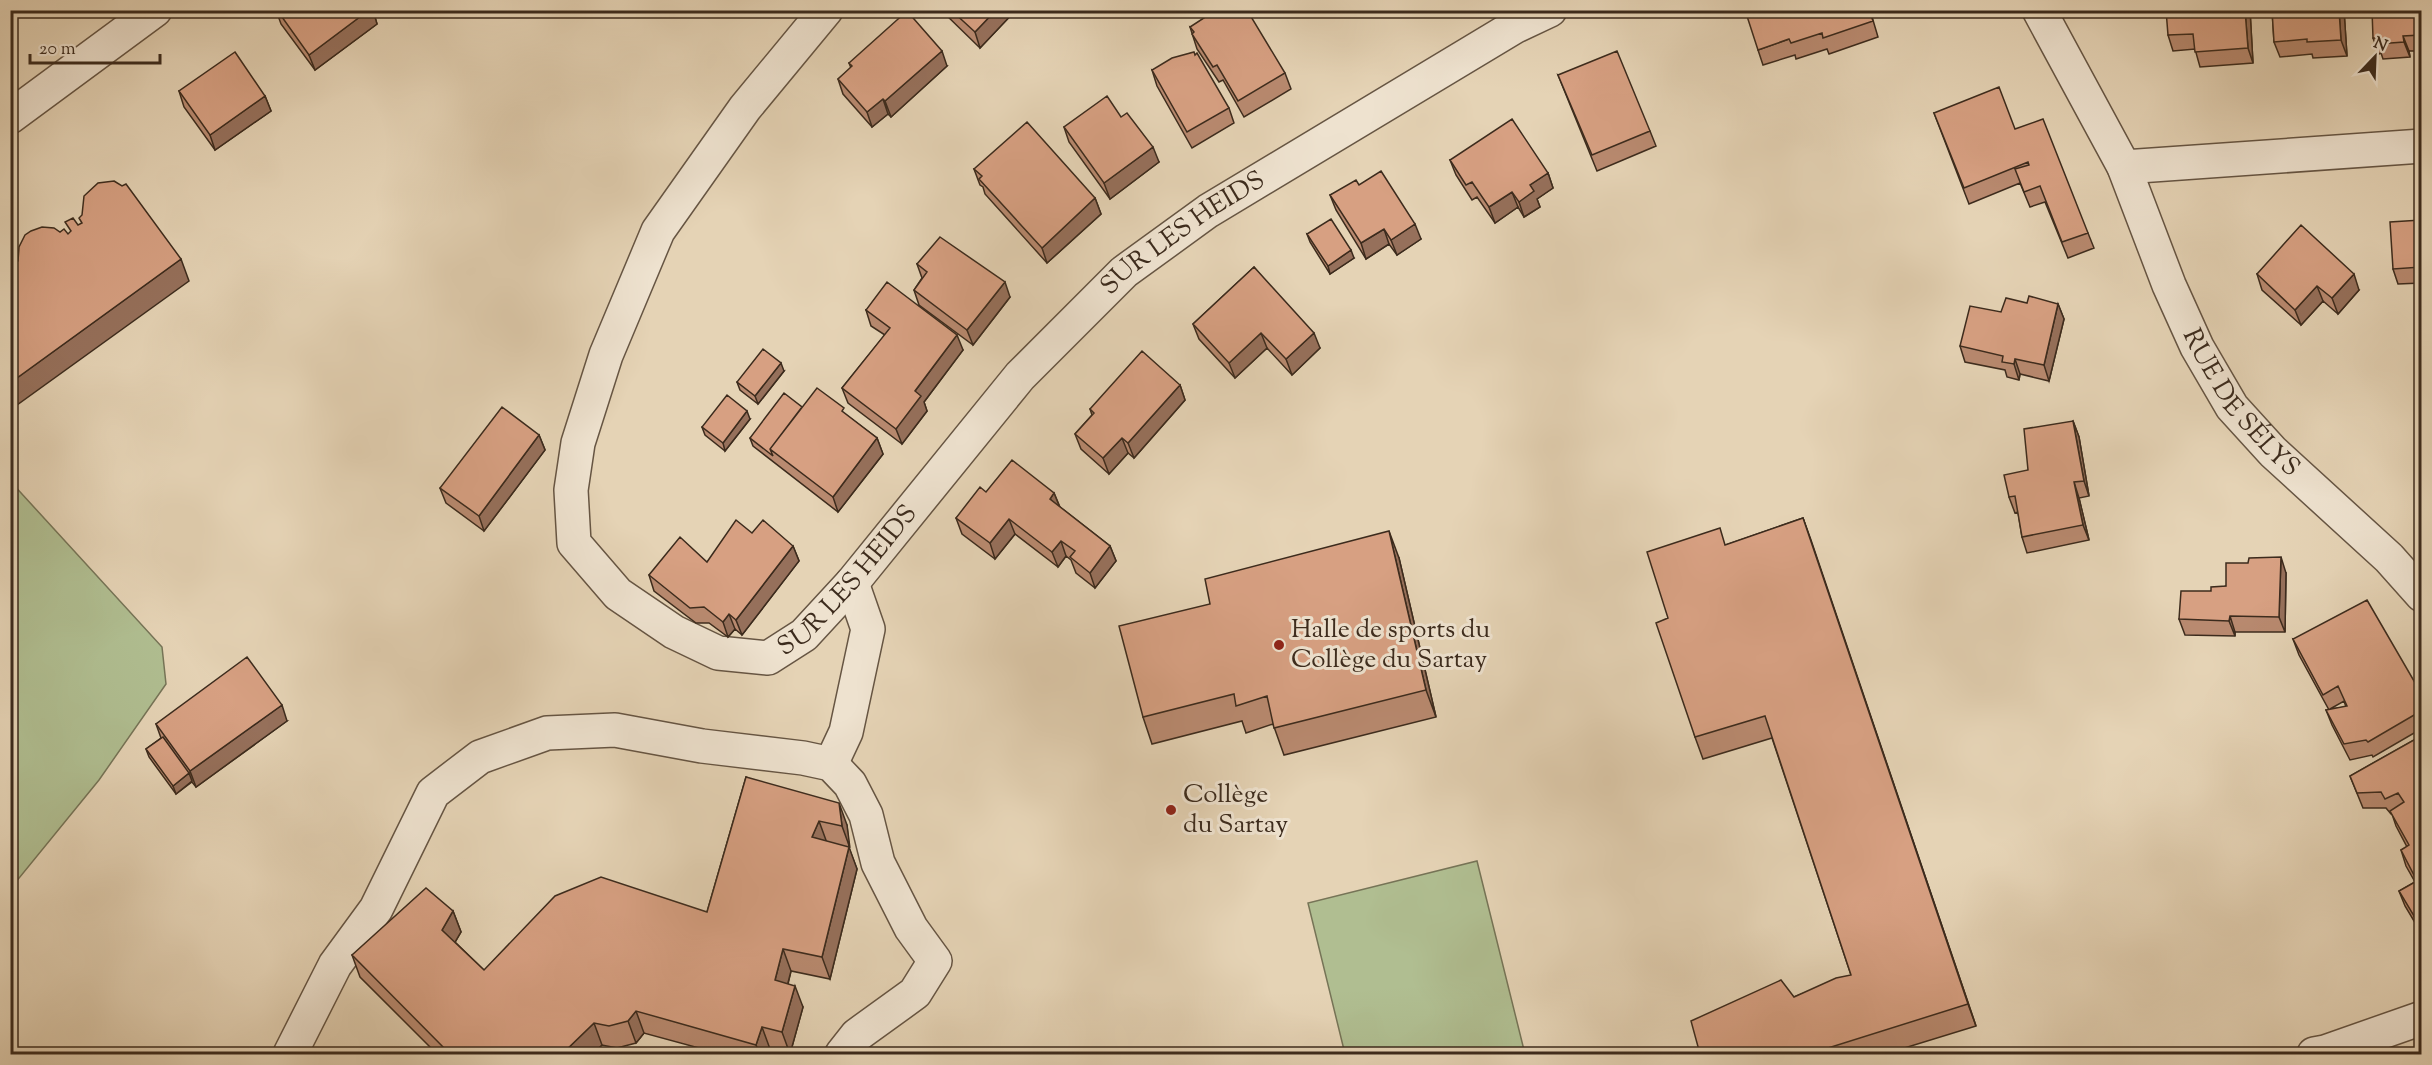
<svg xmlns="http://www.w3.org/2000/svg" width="2432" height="1065" font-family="'Sorts Mill Goudy',serif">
	<rect width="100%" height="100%" fill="#e5d3b5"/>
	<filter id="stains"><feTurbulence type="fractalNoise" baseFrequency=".00333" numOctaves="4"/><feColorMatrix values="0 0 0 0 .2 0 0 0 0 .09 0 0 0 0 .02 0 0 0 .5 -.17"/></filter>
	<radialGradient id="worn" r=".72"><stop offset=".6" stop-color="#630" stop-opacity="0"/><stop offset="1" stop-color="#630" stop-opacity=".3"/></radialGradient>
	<path fill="#b0be91" stroke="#767457" stroke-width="1.5" d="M11 482 162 647 166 684 99 780 11 888Z
		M1477 861 1525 1054H1345L1308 903Z"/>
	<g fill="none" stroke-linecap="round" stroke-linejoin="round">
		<defs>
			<g id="minor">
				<path id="s1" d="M826 10 745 108 658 231 606 355 578 443 571 490 574 543 618 594 674 632 718 653 768 658 804 635 852 583 1020 376 1124 272 1208 211 1514 27 1550 10"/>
				<path id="s2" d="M2039 10 2124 167 2169 285 2197 347 2232 407 2273 452 2389 558 2422 595"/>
				<path d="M10 117 155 10"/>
				<path d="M2124 167 2422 146"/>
				<path d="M831 764 846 732 868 629 852 583"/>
				<path d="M290 1054 335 965 376 909 433 793 480 757 547 733 615 730 702 746 803 758 831 764 850 784 866 815 878 863 911 928 935 961 915 993 857 1035 842 1054"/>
				<path d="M2314 1054 2325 1052 2422 1018"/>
			</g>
		</defs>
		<use href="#minor" stroke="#665543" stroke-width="36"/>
		<use href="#minor" stroke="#eee2cf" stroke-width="33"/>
	</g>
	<path fill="#b98a70" stroke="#3c2b1d" stroke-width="1.5" fill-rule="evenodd" d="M276 10H373L377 24 315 70 281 24Z
		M941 10H1016L980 48Z
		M1870 10 1878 37 1829 54 1827 49 1796 59 1795 55 1763 65 1758 50Z
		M2250 10 2253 63 2200 67 2195 49 2173 51 2168 35Z
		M2272 10H2344L2347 56 2313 58 2312 54 2280 57 2274 42Z
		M2421 10V51H2409L2410 57 2383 59 2381 53 2379 54 2373 38Z
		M1190 27 1285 73 1291 89 1244 117 1223 80 1219 82 1197 49Z
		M849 63 947 66 891 117 888 114 872 127 843 94 838 79 851 68Z
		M1152 70 1229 108 1234 123 1192 148 1157 86Z
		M1558 75 1650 131 1656 146 1597 171Z
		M179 91 265 96 271 111 215 150 184 107Z
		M1934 113 2015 129 2088 233 2094 248 2068 258 2045 202 2030 207 2020 183 1969 204Z
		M1121 117 1159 162 1110 199 1069 142 1064 127Z
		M1450 160 1548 173 1553 188 1537 199 1540 207 1524 217 1518 207 1495 223 1477 197 1472 200 1456 175Z
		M974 169 1095 198 1101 214 1047 263 985 194 983 187 980 185Z
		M1359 185 1421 239 1397 255 1389 244 1366 259 1336 210 1330 195Z
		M2421 220V283L2398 284 2393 269Z
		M1307 234 1354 258 1330 274 1310 242Z
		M917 264 1010 297 973 345 919 305 914 290 922 278Z
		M1254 267 1320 348 1292 375 1267 348 1235 378 1199 339 1193 324Z
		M2257 274 2359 290 2338 314 2323 301 2301 325 2262 290Z
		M2027 303 2058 304 2064 319 2049 381 2020 374 2019 380 2007 377 2005 370 1965 362 1960 346Z
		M866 310 963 350 924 402 927 411 902 444 848 403 842 388 885 335 871 326Z
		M784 371 758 404 740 390 737 382Z
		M1180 385 1185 400 1134 458 1128 453 1109 474 1081 449 1075 434 1092 415 1090 409Z
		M802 407 846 415 877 438 883 454 838 512 753 446 750 438Z
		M750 419 725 451 705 435 702 427Z
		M2073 421 2079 437 2089 496 2079 498 2089 540 2027 553 2022 537 2018 512 2015 513 2009 497 2028 470Z
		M539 435 545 450 484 531 446 503 440 488Z
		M986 492 1054 493 1060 507 1110 546 1116 561 1095 588 1076 573 1071 560 1066 556 1058 567 1015 534 995 559 962 534 956 518Z
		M1803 518 1976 1026 1885 1054H1700L1794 997 1851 975 1772 738 1703 759 1695 737 1668 618 1726 545Z
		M752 533 793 546 799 561 742 635 735 629 728 637 709 623H696L654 591 649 575 707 562Z
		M1399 558 1436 717 1284 755 1273 724 1246 733 1242 721 1152 744 1143 717Z
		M2286 573 2285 632H2235V636L2185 635 2179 619 2211 591 2226 586Z
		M2293 639 2421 693V729L2373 757 2372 755 2350 760 2332 725 2326 710H2329L2299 655ZM2344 701 2346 707 2330 709Z
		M287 721 196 787 192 782 176 794 149 757 146 749 161 738 156 724Z
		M2421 736 2420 931 2405 906 2399 891 2415 882 2406 866 2401 850 2407 847 2396 826 2392 814H2391L2386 808H2363L2350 776Z
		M746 777 847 825 849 848 857 869 830 979 791 971 788 984 803 1007 790 1054 770 1049 768 1054H721L644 1033 636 1043 617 1048 602 1045 592 1054H437L360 977 352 955 453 911 461 932 455 942 484 970 707 912Z"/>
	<path fill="#96705b" stroke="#3c2b1d" stroke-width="1.5" d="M369 10H373L377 24 315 70 309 55Z
		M996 10H1016L980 48 975 32Z
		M2245 10H2250L2253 63 2248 48Z
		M2339 10H2344L2347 56 2341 40Z
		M2403 36 2409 51 2410 57 2404 42Z
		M942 51 947 66 891 117 885 101Z
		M265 96 271 111 215 150 210 135Z
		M883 99 888 114 872 127 867 112Z
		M1153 147 1159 162 1110 199 1104 183Z
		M1548 173 1553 188 1537 199 1540 207 1524 217 1519 202 1530 185Z
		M1512 192 1518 207 1495 223 1489 207Z
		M1095 198 1101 214 1047 263 1042 248Z
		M1415 224 1421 239 1397 255 1391 240Z
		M1384 229 1389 244 1366 259 1361 243Z
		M1351 250 1354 258 1330 274 1328 266Z
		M181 259 189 281 10 410V383Z
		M2354 274 2359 290 2338 314 2332 298Z
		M1005 282 1010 297 973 345 967 330Z
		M2317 286 2323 301 2301 325 2295 310Z
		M2058 304 2064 319 2049 381 2044 365Z
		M1261 333 1267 348 1235 378 1229 363Z
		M1314 333 1320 348 1292 375 1286 359Z
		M957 335 963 350 924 402 927 411 902 444 896 429 915 391Z
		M2015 359 2020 374 2019 380 2014 364Z
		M781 363 784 371 758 404 755 396Z
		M1180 385 1185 400 1134 458 1128 443Z
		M747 411 750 419 725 451 723 443Z
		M2073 421 2079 437 2089 496 2084 481Z
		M539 435 545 450 484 531 479 516Z
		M877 438 883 454 838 512 833 497Z
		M1122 438 1128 453 1109 474 1103 458Z
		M2074 482 2079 498 2089 540 2083 525Z
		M1054 493 1060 508 1050 499Z
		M1803 518 1811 540 1976 1026 1968 1004Z
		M1009 519 1015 534 995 559 990 543Z
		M1389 531 1399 558 1436 717 1426 690Z
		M1061 541 1066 556 1058 567 1052 552Z
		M793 546 799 561 742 635 736 620Z
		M1110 546 1116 561 1095 588 1090 573Z
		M2281 557 2286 573 2285 632 2279 617Z
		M729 614 735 629 728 637 723 622Z
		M2230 616 2235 632V636L2229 621Z
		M282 705 287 721 196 787 190 771Z
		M189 773 192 781 176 794 173 786Z
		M839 803 847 825 850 848 842 826Z
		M819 821 827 843 812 837Z
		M849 847 857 869 830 979 822 957Z
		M453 911 461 932 450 951 442 930Z
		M2421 911V930L2420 931 2414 916Z
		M783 949 791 971 783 1002 775 980Z
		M795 986 803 1007 790 1054 782 1032Z
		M636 1011 644 1033 636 1043 628 1021Z
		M594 1023 602 1045 592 1054H562Z
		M762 1027 770 1049 768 1054H760L756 1045Z"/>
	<path fill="#d7a082" stroke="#3c2b1d" stroke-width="1.5" d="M277 10H369L309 55Z
		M951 10H996L975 32Z
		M1216 10H1247L1285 73 1238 101 1217 65 1213 67 1192 34 1194 32 1190 27Z
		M1745 10H1869L1873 21 1823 38 1822 33 1791 43 1789 39 1758 50Z
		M2166 10H2245L2248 48 2195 52 2193 34 2168 35Z
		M2272 10H2339L2341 40 2307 42V39L2274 42Z
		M2372 10H2421V35L2403 36 2404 42 2377 44 2376 38H2373Z
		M907 11 942 51 885 101 883 99 867 112 838 79 852 66 849 63Z
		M1617 51 1650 131 1592 155 1558 75Z
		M235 52 265 96 210 135 179 91Z
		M1194 52 1195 55 1197 53 1229 108 1187 132 1152 70 1172 58Z
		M1999 87 2015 129 2043 119 2088 233 2062 242 2040 186 2024 192 2015 169 2029 165 2028 162 1964 188 1934 113Z
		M1107 96 1121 117 1127 113 1153 147 1104 183 1064 127Z
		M1512 119 1548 173 1530 185 1534 191 1519 202 1512 192 1489 207 1472 182 1466 185 1450 160Z
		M1027 122 1095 198 1042 248 979 179 982 176 974 169Z
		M1381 171 1415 224 1391 240 1384 229 1361 243 1330 195 1356 180 1359 185Z
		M114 181 122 186 126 184 181 259 10 383V260L13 258 16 263 18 261 19 247 25 235 31 231 42 227 54 228 60 232 64 229 68 234 71 231 65 222 73 218 78 225 82 223 79 218 82 215 84 196 98 183Z
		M1331 219 1351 250 1328 266 1307 234Z
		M2421 220V274V267L2393 269 2390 222Z
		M2301 225 2354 274 2332 298 2317 286 2295 310 2257 274Z
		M940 237 1005 282 967 330 914 290 927 272 917 264Z
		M1254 267 1314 333 1286 359 1261 333 1229 363 1193 324Z
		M887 282 957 335 915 391 921 396 896 429 842 388 890 328 866 310Z
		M2029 296 2058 304 2044 365 2015 359 2014 364 2002 362 2003 356 1960 346 1970 306 2001 312 2006 298 2027 303Z
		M763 349 781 363 755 396 737 382Z
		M1142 351 1180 385 1128 443 1122 438 1103 458 1075 434 1094 413 1090 409Z
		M817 388 844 408 842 411 877 438 833 497 770 449Z
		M784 393 802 407 770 449 773 456 750 438Z
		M727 395 747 411 723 443 702 427Z
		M502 407 539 435 479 516 440 488Z
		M2073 421 2084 481 2074 482 2083 525 2022 537 2015 496 2009 497 2004 475 2028 470 2024 429Z
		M1012 460 1054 493 1050 499 1110 546 1090 573 1070 557 1075 551 1061 541 1052 552 1009 519 990 543 956 518 980 487 986 492Z
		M1803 518 1968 1004 1809 1054H1700L1691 1021 1781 980 1794 997 1836 978 1851 975 1765 716 1695 737 1656 623 1668 618 1647 552 1720 528 1725 545Z
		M736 520 752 533 763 520 793 546 736 620 729 614 723 622 704 607 690 608 649 575 680 537 707 562Z
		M1389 531 1426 690 1274 728 1267 696 1236 706 1234 694 1143 717 1119 626 1210 604 1205 579Z
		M2281 557 2279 617 2230 616 2229 621 2179 619 2181 591H2211V587L2226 586V563H2248L2249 558Z
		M2367 600 2421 693V711L2368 742 2366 740 2344 744 2326 710 2347 706 2338 686 2323 695 2293 639Z
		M247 657 282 705 190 771 156 724Z
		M2421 736V911L2414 916 2399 891 2417 881 2401 850 2409 845 2390 811 2404 802 2398 793 2385 799 2381 792 2357 793 2350 776Z
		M163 737 189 773 173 786 146 749Z
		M746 777 839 803 842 826 819 821 812 837 849 847 822 957 783 949 775 980 795 986 782 1032 762 1027 756 1045 636 1011 628 1021 609 1026 594 1023 562 1054H450L352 955 426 888 453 911 442 930 484 970 555 896 601 877 707 912Z"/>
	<g fill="#8f2418" stroke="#eee2cf" stroke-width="2">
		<circle cx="1279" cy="645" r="6"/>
		<circle cx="1171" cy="810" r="6"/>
	</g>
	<g text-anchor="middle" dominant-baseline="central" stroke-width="6" stroke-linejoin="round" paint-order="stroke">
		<g font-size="26" fill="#3c2b1d" stroke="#eee2cf">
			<text stroke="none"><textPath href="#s1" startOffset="1437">SUR LES HEIDS</textPath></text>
			<text stroke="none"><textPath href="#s2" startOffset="444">RUE DE SÉLYS</textPath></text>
			<text stroke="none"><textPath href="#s1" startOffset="951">SUR LES HEIDS</textPath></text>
		</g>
		<g font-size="26" fill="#3c2b1d" stroke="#eee2cf" text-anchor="start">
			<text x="1291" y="630">Halle de sports du<tspan x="1291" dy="30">Collège du Sartay</tspan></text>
			<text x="1183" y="795">Collège<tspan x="1183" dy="30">du Sartay</tspan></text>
		</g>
	</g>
	<rect width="2432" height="1065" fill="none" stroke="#e5d3b5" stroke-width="36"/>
	<rect x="12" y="12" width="2408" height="1041" fill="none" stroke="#3c2b1d" stroke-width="3"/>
	<rect x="18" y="18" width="2396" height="1029" fill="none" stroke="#3c2b1d" stroke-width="1.5"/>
	<g transform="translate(2375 57) rotate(23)" stroke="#eee2cf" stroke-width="4.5" paint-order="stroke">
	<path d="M0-4.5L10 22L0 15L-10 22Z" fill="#3c2b1d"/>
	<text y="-9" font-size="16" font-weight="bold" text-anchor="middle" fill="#3c2b1d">N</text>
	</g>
	<path d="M30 54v9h130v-9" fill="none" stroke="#3c2b1d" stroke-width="3"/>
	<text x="39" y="54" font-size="18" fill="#3c2b1d" stroke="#eee2cf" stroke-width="4.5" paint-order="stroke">20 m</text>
	<rect width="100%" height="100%" filter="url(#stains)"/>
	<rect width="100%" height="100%" fill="url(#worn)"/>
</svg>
